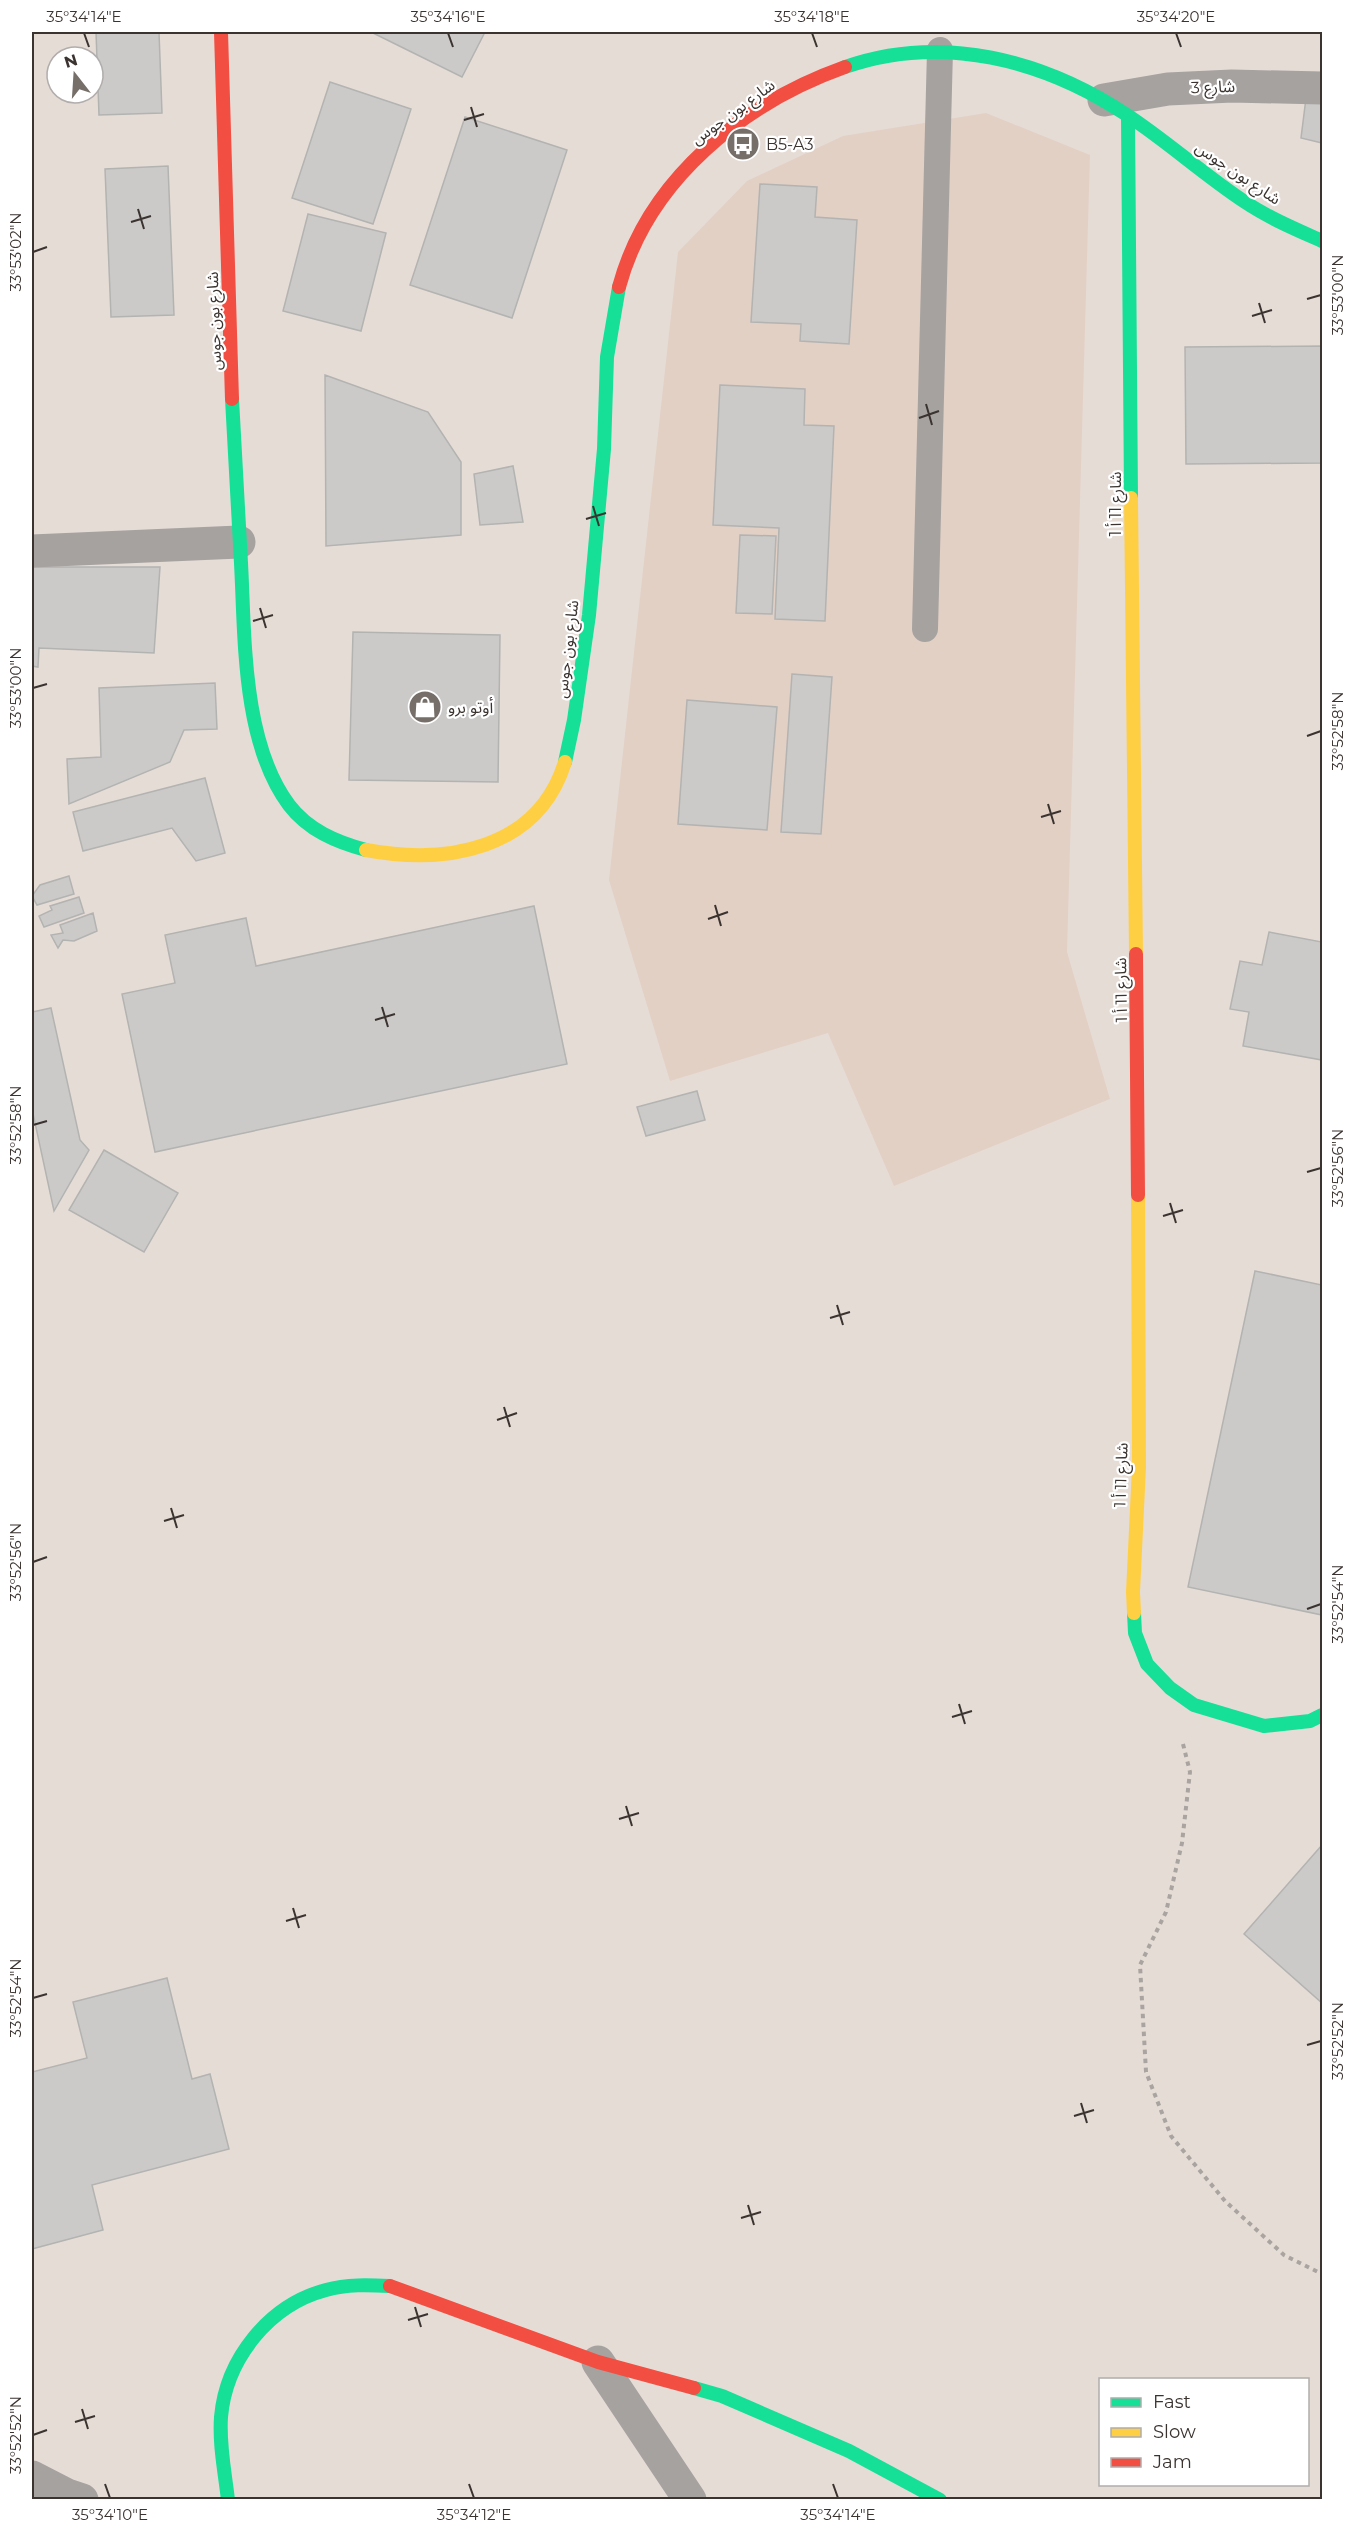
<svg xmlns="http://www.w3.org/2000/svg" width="1354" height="2531" font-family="Montserrat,'Noto Sans Arabic',sans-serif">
	<rect width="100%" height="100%" fill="#e6dcd6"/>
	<path fill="#e2d0c5" d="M986 113 1090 155 1067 952 1110 1099 894 1186 828 1033 670 1081 609 880 678 252 747 181 843 136Z"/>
	<path fill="#cbcac9" stroke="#b3b3b2" stroke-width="1.5" d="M96 32H159L162 113 99 115Z
		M371 32H485L462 77Z
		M330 82 411 109 373 224 292 198Z
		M1306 98 1322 100V143L1301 138Z
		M465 117 567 150 512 318 410 285Z
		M168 166 174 315 111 317 105 169Z
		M760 184 817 187 815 217 857 220 849 344 800 341 801 324 751 322Z
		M308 214 386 233 361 331 283 311Z
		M1322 346V463L1186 464 1185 347Z
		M325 375 428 412 461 462V535L326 546Z
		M720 385 805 389 804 425 834 426 825 621 775 619 779 528 713 525Z
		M513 466 523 522 480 525 474 474Z
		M740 535 776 536 772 614 736 613Z
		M32 567H160L154 653 39 648 38 667 32 666Z
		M353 632 500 635 498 782 349 780Z
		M792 674 832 677 821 834 781 832Z
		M215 683 217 729 184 730 170 762 69 804 67 759 101 757 99 688Z
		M687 700 777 707 767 830 678 824Z
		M205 778 225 853 196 861 172 828 83 851 73 812Z
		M69 876 74 894 37 905 32 896 40 885Z
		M79 897 84 913 44 927 39 916 52 910 50 906Z
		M534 906 567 1064 155 1152 122 994 175 983 165 935 246 918 256 966Z
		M93 913 97 931 74 941 63 940 58 948 51 935 63 933 60 925Z
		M1269 932 1322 942V1060L1243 1046 1249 1012 1230 1009 1240 961 1262 965Z
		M51 1008 80 1140 89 1150 54 1211 32 1109V1012Z
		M697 1091 705 1120 646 1136 637 1107Z
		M104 1150 178 1193 144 1252 69 1210Z
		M1255 1271 1322 1285V1615L1188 1587Z
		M1322 1845V2003L1244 1934Z
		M167 1978 192 2079 210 2074 229 2149 92 2185 103 2230 32 2249V2072L87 2058 73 2002Z"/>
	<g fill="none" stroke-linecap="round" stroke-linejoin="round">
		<path stroke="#a9a4a0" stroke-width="4" stroke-dasharray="4.5 4.5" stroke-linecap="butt" d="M1183 1744 1190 1772 1182 1843 1166 1912 1140 1965 1146 2072 1171 2136 1225 2201 1284 2255 1322 2274"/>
		<path stroke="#a6a2a0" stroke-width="26" d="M925 629 940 50"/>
		<path stroke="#a6a2a0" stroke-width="33" d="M1104 100 1168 89 1232 86 1322 88
			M32 551 239 542
			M598 2362 690 2500
			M32 2477 67 2495 82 2500"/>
		<path stroke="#16e098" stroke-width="14" d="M845 67C942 33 1044 60 1127 115 1168 142 1204 175 1245 202 1269 218 1295 229 1322 241
			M1128 117 1131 498
			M232 399C235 454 238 508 241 563 245 637 242 742 289 805 308 830 336 842 366 850
			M565 762 574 720 589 615 604 449 607 357 619 287
			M1134 1613 1135 1633 1147 1664 1170 1688 1194 1705 1264 1726 1310 1721 1322 1715
			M694 2388 722 2396 849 2451 940 2500
			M228 2500C225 2473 219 2445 221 2417 226 2359 269 2305 326 2290 347 2284 369 2285 390 2286"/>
		<path stroke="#ffcf43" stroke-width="14" d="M1131 498 1136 954
			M366 850C446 865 538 850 565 762
			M1134 1613 1133 1592 1139 1467 1138 1195"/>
		<path stroke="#f24e42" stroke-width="14" d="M221 32 232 399
			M619 287C648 179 744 103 845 67
			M1136 954 1138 1195
			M390 2286 598 2362 694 2388"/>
	</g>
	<path fill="none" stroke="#3a332f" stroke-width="2" d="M84 33 89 47M448 33 453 47M812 33 817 47M1176 33 1181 47M471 107 477 127M464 120 484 114M138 209 144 229M131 222 151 216M33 252 47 247M1307 299 1321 295M1259 303 1265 323M1252 316 1272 310M926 404 932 425M919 418 939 411M593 506 599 526M586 519 606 513M260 608 266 628M253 621 273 615M33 688 47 684M1307 736 1321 731M1048 804 1054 824M1041 817 1061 811M715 905 721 926M708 919 728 912M382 1007 388 1027M375 1020 395 1014M33 1125 47 1121M1307 1172 1321 1168M1170 1203 1176 1223M1163 1216 1183 1210M837 1305 843 1325M830 1318 850 1312M504 1407 510 1427M497 1420 517 1413M171 1508 177 1528M164 1521 184 1515M33 1562 47 1557M1307 1609 1321 1604M959 1704 965 1724M952 1717 972 1711M626 1806 632 1826M619 1819 639 1813M293 1908 299 1928M286 1921 306 1915M33 1998 47 1994M1307 2045 1321 2041M1081 2103 1087 2123M1074 2116 1094 2110M748 2205 754 2225M741 2218 761 2212M415 2307 421 2327M408 2320 428 2314M82 2409 88 2429M75 2422 95 2416M33 2435 47 2430M105 2484 110 2498M469 2484 474 2498M833 2484 838 2498"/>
	<defs>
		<symbol id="bus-disc" viewBox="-11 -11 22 22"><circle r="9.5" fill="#766e69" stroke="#fff"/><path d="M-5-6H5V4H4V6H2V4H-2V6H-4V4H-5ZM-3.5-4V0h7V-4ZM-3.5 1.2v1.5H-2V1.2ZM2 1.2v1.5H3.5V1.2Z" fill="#fff"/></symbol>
		<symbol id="shop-disc" viewBox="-11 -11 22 22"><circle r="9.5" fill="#766e69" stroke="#fff"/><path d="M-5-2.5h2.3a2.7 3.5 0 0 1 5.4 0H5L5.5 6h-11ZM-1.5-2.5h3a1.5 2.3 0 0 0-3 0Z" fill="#fff"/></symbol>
	</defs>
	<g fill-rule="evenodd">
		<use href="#bus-disc" x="724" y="125" width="38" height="38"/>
		<use href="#shop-disc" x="406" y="688" width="38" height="38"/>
	</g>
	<g text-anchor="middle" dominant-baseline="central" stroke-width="4.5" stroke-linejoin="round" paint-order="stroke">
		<g font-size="16" fill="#3a332f" stroke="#fff">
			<text transform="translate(1213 87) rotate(-2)">شارع 3</text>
			<text transform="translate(733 112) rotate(-36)">شارع بون جوس</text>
			<text transform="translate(1238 173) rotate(34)">شارع بون جوس</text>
			<text transform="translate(214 321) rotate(-92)">شارع بون جوس</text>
			<text transform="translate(1115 504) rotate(-90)">شارع 11 أ 1</text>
			<text transform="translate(567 649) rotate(-83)">شارع بون جوس</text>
			<text transform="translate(1121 990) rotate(-91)">شارع 11 أ 1</text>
			<text transform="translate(1121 1475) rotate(-88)">شارع 11 أ 1</text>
		</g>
		<g font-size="16" fill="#3a332f" stroke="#fff" text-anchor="start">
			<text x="766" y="144">B5-A3</text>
			<text x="448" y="707">أوتو برو</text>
		</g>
	</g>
	<rect width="1354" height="2531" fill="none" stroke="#ffffff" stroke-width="66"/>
	<rect x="1099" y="2378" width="210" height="108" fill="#ffffff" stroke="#b0adac" stroke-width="1.5"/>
	<rect x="1111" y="2398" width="30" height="9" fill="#16e098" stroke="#b0adac" stroke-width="1.5"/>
	<text x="1153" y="2408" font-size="18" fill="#3a332f">Fast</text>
	<rect x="1111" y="2428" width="30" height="9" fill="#ffcf43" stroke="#b0adac" stroke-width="1.5"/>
	<text x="1153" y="2438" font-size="18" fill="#3a332f">Slow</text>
	<rect x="1111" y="2458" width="30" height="9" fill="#f24e42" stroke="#b0adac" stroke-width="1.5"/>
	<text x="1153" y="2468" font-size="18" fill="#3a332f">Jam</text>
	<g transform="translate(75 75) rotate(343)"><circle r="28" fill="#ffffff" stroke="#b0adac" stroke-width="1.5"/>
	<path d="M0-4.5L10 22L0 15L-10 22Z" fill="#766e69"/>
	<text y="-9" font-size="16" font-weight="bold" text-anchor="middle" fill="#3a332f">N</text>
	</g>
	<rect x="33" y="33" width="1288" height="2465" fill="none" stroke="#3a332f" stroke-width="2"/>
	<g font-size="15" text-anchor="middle" fill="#3a332f">
		<text x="84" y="22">35°34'14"E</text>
		<text x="448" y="22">35°34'16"E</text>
		<text x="812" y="22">35°34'18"E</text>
		<text x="1176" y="22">35°34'20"E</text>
		<text transform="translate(16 252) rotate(-90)" y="5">33°53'02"N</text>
		<text transform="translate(1338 295) rotate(-90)" y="5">33°53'00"N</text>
		<text transform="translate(16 688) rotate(-90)" y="5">33°53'00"N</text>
		<text transform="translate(1338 731) rotate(-90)" y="5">33°52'58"N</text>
		<text transform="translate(16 1125) rotate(-90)" y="5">33°52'58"N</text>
		<text transform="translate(1338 1168) rotate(-90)" y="5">33°52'56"N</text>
		<text transform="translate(16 1562) rotate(-90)" y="5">33°52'56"N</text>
		<text transform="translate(1338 1604) rotate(-90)" y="5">33°52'54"N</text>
		<text transform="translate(16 1998) rotate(-90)" y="5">33°52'54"N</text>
		<text transform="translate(1338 2041) rotate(-90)" y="5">33°52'52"N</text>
		<text transform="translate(16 2435) rotate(-90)" y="5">33°52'52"N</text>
		<text x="110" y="2520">35°34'10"E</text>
		<text x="474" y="2520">35°34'12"E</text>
		<text x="838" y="2520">35°34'14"E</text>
	</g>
</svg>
